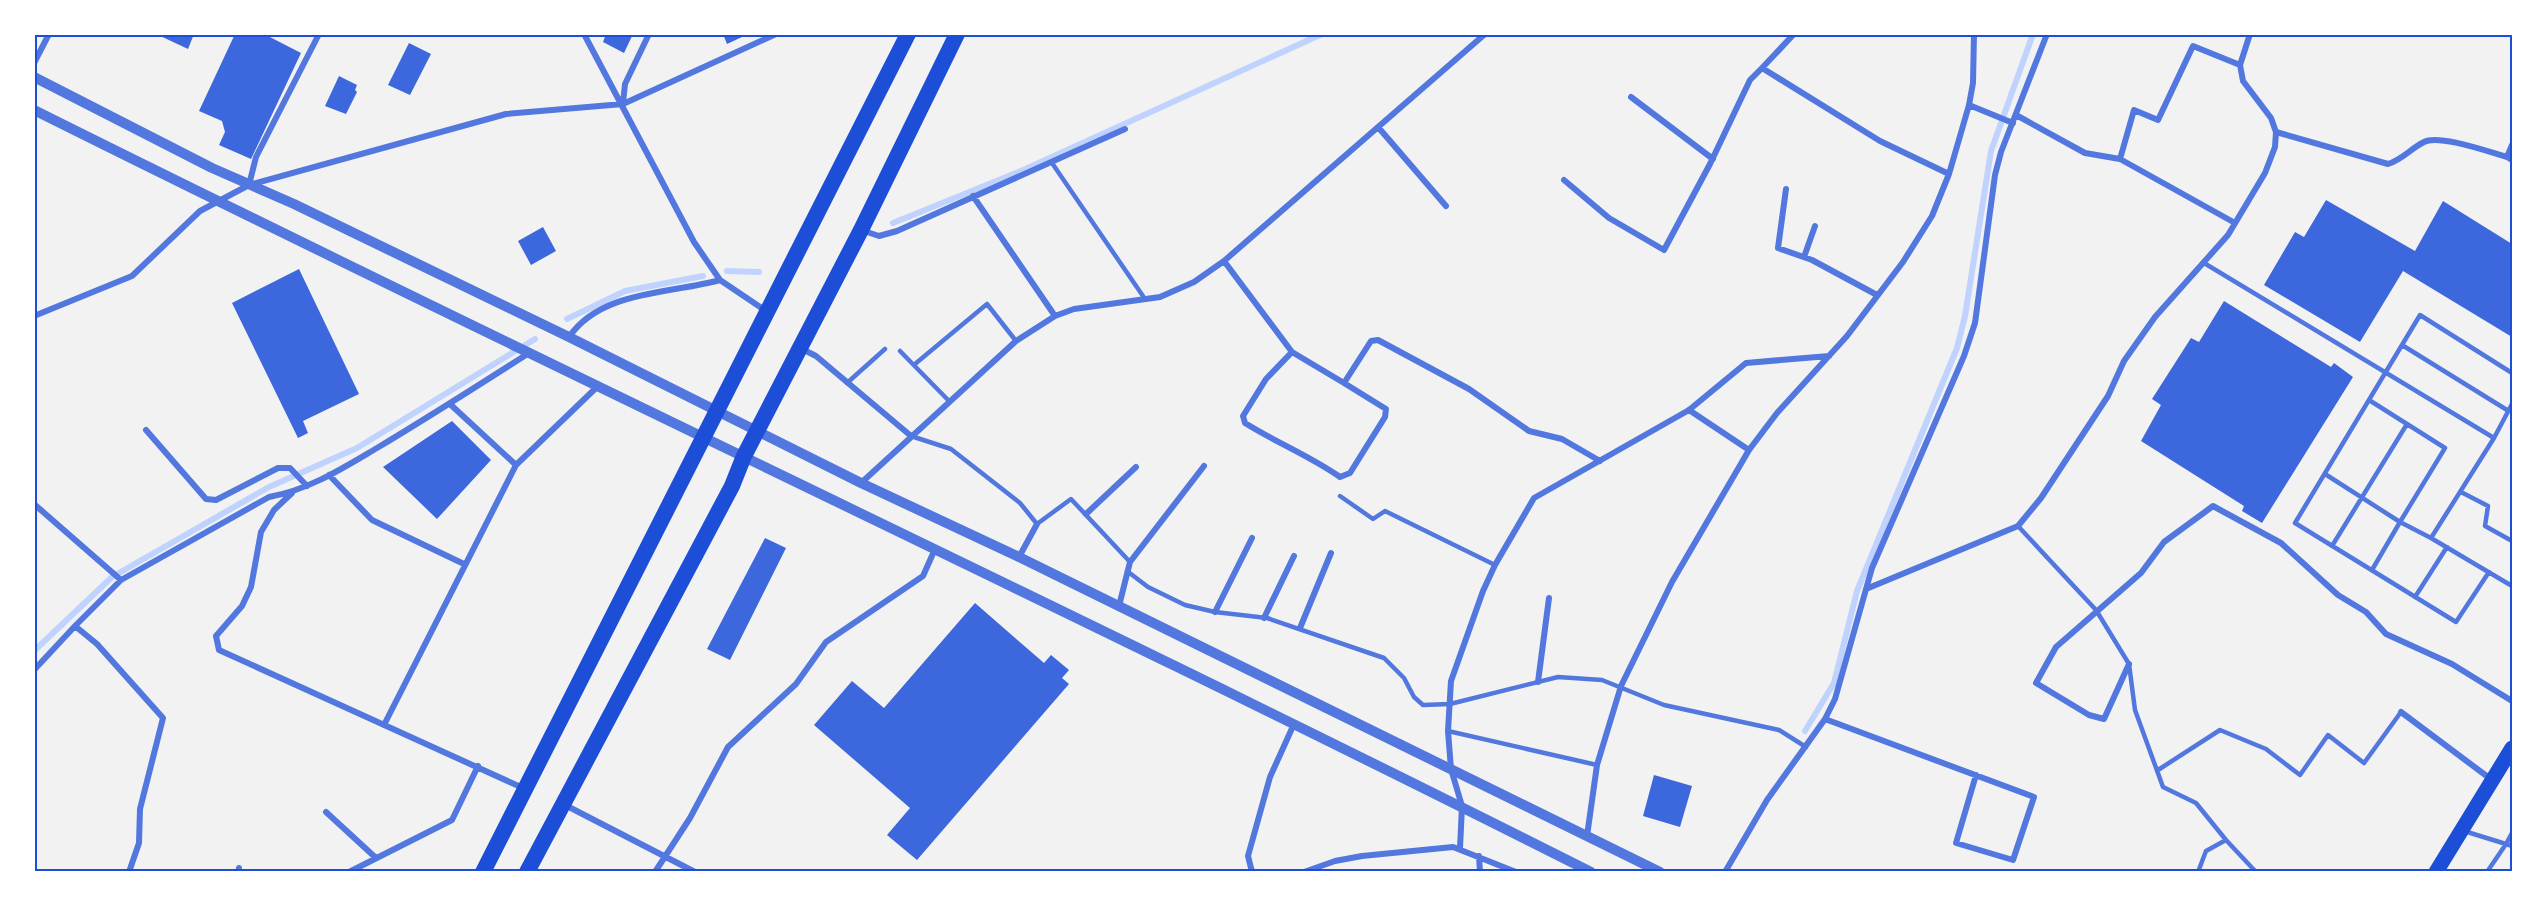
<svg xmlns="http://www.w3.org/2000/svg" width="2547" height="906" font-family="'Zilla Slab',serif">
	<rect width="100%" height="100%" fill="#f2f2f2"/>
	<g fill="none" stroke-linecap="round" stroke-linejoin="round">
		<path stroke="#bfd3fe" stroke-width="6" d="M893 223 1021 171 1322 34
			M727 271 759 272
			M567 319 625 291 703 276
			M34 651 112 577 269 487 357 448 535 339
			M1805 731 1834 683 1857 591 1957 348 1965 316 1991 151 2033 34"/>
	</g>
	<path fill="#3d67dc" d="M156 34H194L188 49Z
		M235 34H264L301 53 251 159 219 145 225 132 222 121 199 111Z
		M606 34H633L624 53 603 42Z
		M723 34H741L742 37 727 44Z
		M409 43 431 54 410 95 388 85Z
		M339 76 357 85 355 90 357 92 346 114 325 106Z
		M2326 200 2415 251 2443 201 2512 244V337L2403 271 2360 342 2264 285 2295 232 2304 237Z
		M543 227 556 251 531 265 518 241Z
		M299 269 359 394 303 421 308 433 298 438 232 303Z
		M2224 301 2331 367 2334 363 2353 377 2262 523 2242 511 2244 506 2141 441 2161 405 2152 399 2191 338 2199 342Z
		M452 421 491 460 437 519 383 467Z
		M765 538 786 548 730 660 707 649Z
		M975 603 1044 663 1051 655 1069 670 1062 678 1069 684 917 860 887 835 910 808 814 725 852 681 884 708Z
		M1654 775 1692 786 1680 827 1643 816Z"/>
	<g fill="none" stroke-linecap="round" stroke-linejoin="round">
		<path stroke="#5277de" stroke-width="4.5" d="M1052 163 1145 299
			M2204 263 2494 438 2431 538 2512 586
			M2402 345 2507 410
			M900 351 949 401
			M915 364 987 304 1016 341
			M847 383 885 349
			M2369 400 2445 448 2400 522 2431 538
			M911 436 951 449 1020 503 1037 524 1071 499 1130 562
			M2494 438 2512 404
			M2325 474 2400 522 2372 570
			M2461 492 2488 506 2485 526 2512 541
			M1340 496 1373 519 1385 511 1495 565
			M2018 526 2096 610 2129 664 2135 710 2163 787 2196 803 2226 840 2256 872
			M2332 546 2407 424
			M1127 571 1148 587 1185 605 1215 612 1267 618 1384 658 1404 678 1414 697 1423 705 1450 704 1558 677 1602 680 1664 705 1779 730 1806 747
			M2489 572 2456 622 2295 523 2420 315 2512 373
			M2415 597 2447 547
			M1448 731 1597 765
			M2158 770 2220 730 2266 749 2300 775 2328 735 2364 763 2401 712
			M2464 831 2506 844 2512 833
			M2198 872 2206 851 2226 840
			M2487 872 2506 844 2512 846"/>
		<path stroke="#5277de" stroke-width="6" d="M584 34 694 242 720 280 766 311
			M34 63 49 34
			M1762 68 1794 34
			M1631 97 1713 159
			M623 103 625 84 649 34
			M1969 105 2013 123
			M2016 115 2085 153 2120 159 2235 223
			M1378 127 1446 206
			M2276 132 2388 164C2403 159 2410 149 2424 142 2439 134 2489 152 2507 157
			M2512 145 2507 157 2512 160
			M2120 159 2134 110 2158 120 2193 46 2240 65
			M1564 180 1609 218 1664 250 1710 164 1750 80 1762 68 1880 141 1949 174
			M249 185 256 157 319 34
			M1786 189 1778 248 1812 260 1877 295
			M973 196 1055 316
			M861 230 879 236 897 231 1125 129
			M1804 257 1815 226
			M1224 261 1292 352 1344 383 1371 341 1378 340 1469 389 1529 431 1562 439 1600 461
			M34 316 132 276 200 211 249 185 506 114 623 104 776 34
			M569 337C601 290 670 294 720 280
			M802 349 816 356 911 436
			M1292 352 1266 379 1243 416 1245 423C1277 443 1310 456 1340 477L1350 473 1385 417 1386 409 1344 383
			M451 405 516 465
			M1689 410 1749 450
			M146 430 206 499 216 500 278 468H290L307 486
			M329 475 372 520 464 564
			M861 483 1016 341 1055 316 1074 309 1160 297 1194 282 1224 261 1485 34
			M292 493 274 510 261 532 251 587 242 606 216 636 219 650 523 788
			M34 504 121 580
			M1086 514 1136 467
			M1019 557 1037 524
			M1866 589 2018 526 2041 498 2108 396 2124 361 2155 317 2228 235 2265 173 2275 147 2276 132 2271 118 2243 81 2240 65 2250 34
			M1119 606 1130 562 1204 466
			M1215 612 1252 538
			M1264 618 1294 556
			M1300 628 1331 553
			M2129 664 2104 719 2089 715 2036 683 2056 647 2141 573 2164 542 2213 506 2281 543 2338 595 2366 612 2386 634 2452 664 2512 701
			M34 670 75 626
			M1538 682 1549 598
			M2401 712 2492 780
			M1825 719 2034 797 2013 860 1956 843 1976 775
			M384 725 516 465 599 385
			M565 805 695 872
			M326 812 376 858
			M1587 836 1597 765 1621 686 1672 582 1749 450 1777 413 1847 336 1903 262 1932 216 1949 174 1969 105 1973 83 1974 34
			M1460 848 1462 806 1451 769 1448 731 1451 681 1483 591 1495 565 1534 498 1689 410 1746 363 1829 356
			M1479 856 1480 872
			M129 872 139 843 140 809 163 718 97 644 75 626 121 580 269 497C309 490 343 468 377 448 429 417 479 385 529 353
			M238 872 239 868
			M349 872 452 820 478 766
			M655 872 690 818 728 747 796 684 826 642 923 576 935 549
			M1252 872 1248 856 1270 777 1294 724
			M1304 872 1335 861 1362 856 1453 847 1516 872
			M1725 872 1767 800 1825 719 1835 699 1872 568 1964 356 1975 323 1995 175 2001 152 2047 34"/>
		<path stroke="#5277de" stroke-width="10" d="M34 77 212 168 294 204 569 337 861 483 1019 557 1660 872
			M34 110C551 368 1075 612 1591 872"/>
		<path stroke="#1d4ed8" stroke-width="15" d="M2436 872 2512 748"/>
		<path stroke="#1d4ed8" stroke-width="16" d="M483 872 908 34
			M527 872 732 486 744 456 861 230 957 34"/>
	</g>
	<rect width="2547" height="906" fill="none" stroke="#ffffff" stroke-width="72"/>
	<rect x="36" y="36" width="2475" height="834" fill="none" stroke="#1d4ed8" stroke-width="2"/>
</svg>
